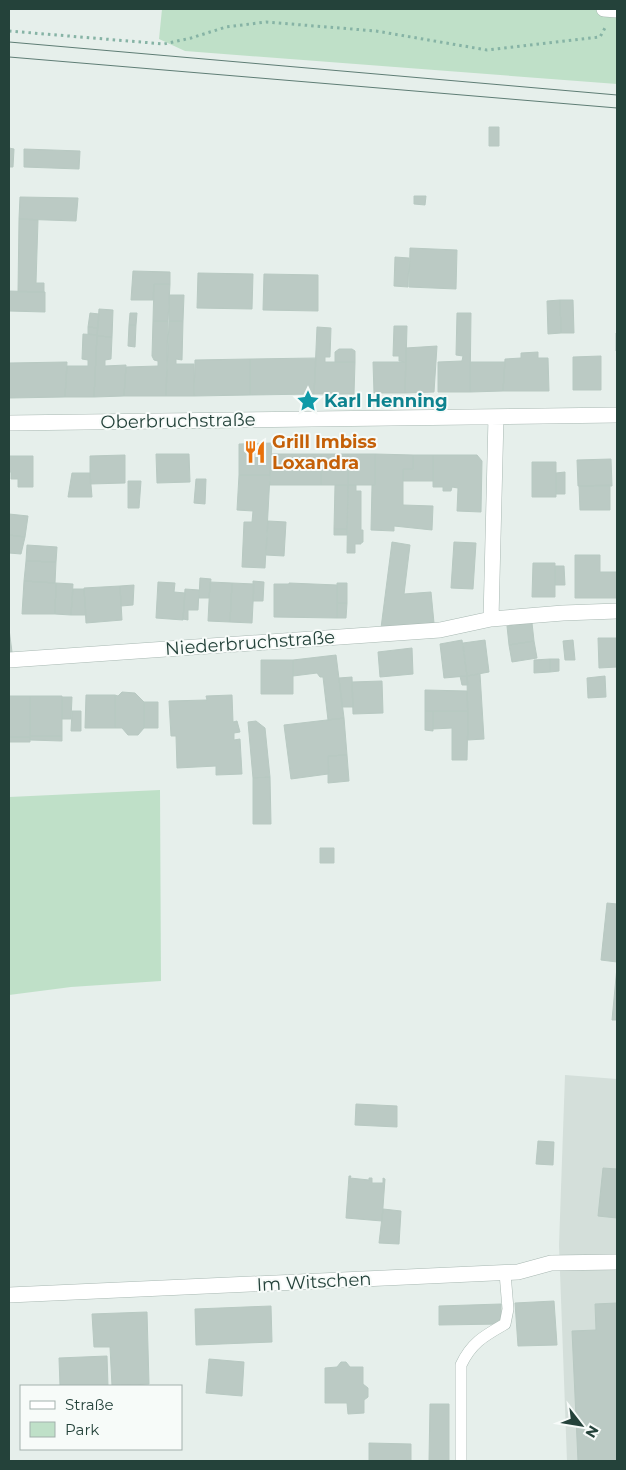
<svg xmlns="http://www.w3.org/2000/svg" width="626" height="1470" font-family="Montserrat,sans-serif">
	<rect width="100%" height="100%" fill="#e6efeb"/>
	<path fill="#d4dfda" d="M565 1075 617 1079V1461H567L559 1245Z"/>
	<path fill="#bfe0c8" d="M162 9H617V84L185 51 159 39Z
		M160 790 161 981 71 987 9 995V797Z"/>
	<path fill="#bbcac4" stroke="#b8c9c2" d="M489 127H499V146H489Z
		M9 148 14 149 13 167H9Z
		M24 149 80 151 79 169 24 167Z
		M414 196H426L425 205 414 204Z
		M20 197 78 198 76 221 19 219Z
		M19 219 38 220 36 283H44V292H18Z
		M410 248 457 250 456 289 409 287Z
		M395 257 409 258 408 287 394 286Z
		M133 271 170 272V284H154L153 300H131Z
		M198 273 253 274 252 309 197 308Z
		M264 274 318 275V311L263 310Z
		M154 284H170L168 321H153Z
		M9 291 45 292V312L9 311Z
		M169 295H184L183 321H169Z
		M560 300H573L574 333H561Z
		M560 300 561 333 548 334 547 301Z
		M99 309 113 310 112 337 97 336Z
		M90 313 99 314 98 328 88 327Z
		M130 313H137L136 325H129Z
		M457 313H471L470 392H438V362L462 361 463 356 456 355Z
		M153 321H168L166 396H124L126 367 158 366V361L154 360 152 356Z
		M169 321H183L182 360 176 359V364H194V396H166Z
		M129 325H136L135 347 128 346Z
		M394 326H407L406 362 399 361V356H393Z
		M88 327 98 328 97 335 88 334Z
		M317 327 331 328 330 357H325V362H355L354 394H314Z
		M616 333H617V351H616Z
		M83 334 97 335 94 397H65L67 366H88V360L82 359Z
		M97 336 112 337 111 359 105 360V366L126 365 124 396 94 397Z
		M437 346 434 392 405 393 406 348Z
		M339 349H352L355 351V362H335V352Z
		M538 352V358H548L549 391H503L505 359 521 358V353Z
		M601 356V390H573V357Z
		M316 358 314 394 250 395V359Z
		M250 359V395L194 396 195 360Z
		M67 362 65 397 9 398V363Z
		M373 362H406L405 393H374Z
		M470 362H505L503 391 470 392Z
		M272 443 270 475H239V444Z
		M156 454H189L190 482 157 483Z
		M271 454H321V485H270Z
		M321 454H348V485H321Z
		M348 454H375V485H348Z
		M375 454 413 455V469H403V505L433 506 432 530 394 526V531L371 530 372 485H375Z
		M125 455V483L90 484V456Z
		M413 455H433V481H403V469H413Z
		M433 455H477L482 461 481 512 457 511 458 488 452 487 451 491H443V487H433Z
		M9 456H33V487H18V479H11V472H9Z
		M611 459 612 486H578L577 460Z
		M532 462H556V497H532Z
		M565 472V494H556V473Z
		M72 473H90L92 497H68Z
		M239 475H270L265 568 242 567 244 522H252L253 511 237 510Z
		M196 479H206L205 504 194 503Z
		M128 481H141L139 508H128Z
		M335 485H348L347 529H334Z
		M348 485H356V491H361V530H363V542L361 543V544H355V553H347Z
		M610 485V510H580L579 486Z
		M9 514 28 516 25 537 9 535Z
		M268 521 286 522 284 556 266 555Z
		M334 529H347V535H334Z
		M9 535 25 537 21 554 9 553Z
		M392 542 410 545 404 594 431 592 434 623 381 628Z
		M454 542 476 543 473 589 451 588Z
		M27 545 57 547 56 562 26 561Z
		M575 555H600V572H617V598H575Z
		M26 561 56 562 55 583 24 581Z
		M533 563H555V597H532Z
		M555 566H564L565 585H555Z
		M200 578 211 579 209 598H199Z
		M24 581 56 583 55 614H22Z
		M253 581 264 582 263 601H253Z
		M158 582 175 583 174 592 185 593 183 620 156 618Z
		M210 582 232 583 230 622 208 621Z
		M56 583 73 584 71 615 55 614Z
		M232 583 254 584 252 623 230 622Z
		M289 583 337 585V618L274 617V584H289Z
		M337 583H347V603H337Z
		M134 585 133 605 121 606 120 586Z
		M120 586 122 620 86 623 84 588Z
		M73 589H84L86 615H71Z
		M185 589 199 590 198 610H188V620L183 619Z
		M337 603H347L346 618H337Z
		M532 623 534 641 509 645 507 626Z
		M9 629 12 652H9Z
		M598 638H617V667L599 668Z
		M462 640 467 676 444 678 440 644Z
		M485 640 489 672 467 676 463 643Z
		M573 640 575 660H565L563 641Z
		M534 641 537 658 512 662 509 645Z
		M412 648 413 674 380 677 378 652Z
		M336 655 344 718 328 720 323 677H320L317 673 293 676V660Z
		M550 659H559V671L550 672Z
		M550 659V672L534 673V660Z
		M261 660H293V694H261Z
		M480 674 484 739 468 740 467 676Z
		M460 676H467L468 685H462Z
		M605 676 606 697 588 698 587 678Z
		M352 677 353 707H342L339 678Z
		M382 681 383 713 353 714 352 682Z
		M425 690 467 691 468 711H425Z
		M122 692 135 693 144 702V728L138 735H128L122 728H115V695L118 696Z
		M86 695H115V728H85Z
		M232 695 233 722 237 721 240 732 234 733V740L240 739 242 774 216 775V766L177 768 176 736H171L169 701 207 700 206 696Z
		M9 696H30V737H9Z
		M30 696H62V736H30Z
		M62 697H72L71 719H62Z
		M144 702H158V728H144Z
		M72 711H81V731H71Z
		M425 711H433V731L425 730Z
		M433 711H468L467 760H452V728L433 729Z
		M344 718 347 755 328 756 329 773 328 774 291 779 284 725Z
		M256 721 265 728 270 777 253 778 248 722Z
		M30 736H62V741L30 740Z
		M9 737H30V742H9Z
		M347 755 349 781 328 783V756Z
		M270 777 271 824H253V778Z
		M320 848H334V863H320Z
		M607 903 617 904V962L601 960Z
		M617 967V1020H612Z
		M356 1104 397 1106V1127L355 1125Z
		M538 1141 554 1142 553 1165 536 1164Z
		M603 1168 617 1169V1218L598 1216Z
		M349 1176H351L350 1178 369 1180V1178H372V1183H383V1178L385 1179 382 1221 346 1218Z
		M383 1209 401 1211 399 1244 379 1243Z
		M554 1301 557 1345 518 1346 515 1303Z
		M617 1303V1461H578L572 1331 596 1330 595 1304Z
		M501 1304V1324L439 1325V1306Z
		M271 1306 272 1342 196 1345 195 1309Z
		M147 1312 149 1384 112 1386 110 1347H94L92 1314Z
		M107 1356 108 1386H60L59 1358Z
		M209 1359 244 1362 242 1396 206 1393Z
		M341 1362H346L350 1367H363V1384L368 1388V1397L364 1400V1413L348 1414 347 1403H325V1368L337 1367Z
		M430 1404H449V1461H429Z
		M369 1443 411 1444V1461H369Z"/>
	<g fill="none" stroke-linecap="round" stroke-linejoin="round">
		<defs>
			<path id="service" d="M461 1461V1365C471 1343 484 1336 505 1324L508 1309 505 1273"/>
			<path id="minor" d="M604 9 617 10
				M9 423 617 415
				M491 619 563 613 617 611
				M9 660 440 630 491 619 496 417
				M9 1295 518 1272 551 1263 617 1262"/>
		</defs>
		<use href="#service" stroke="#a8b8b2" stroke-width="12"/>
		<use href="#minor" stroke="#a8b8b2" stroke-width="16"/>
		<path stroke="#86b3a5" stroke-width="3" stroke-dasharray="2.5 4" stroke-linecap="butt" d="M9 31 164 44 191 38 226 27 266 22 376 31 487 50 600 37 606 26"/>
		<use href="#service" stroke="#fff" stroke-width="11"/>
		<use href="#minor" stroke="#fff" stroke-width="15"/>
		<path stroke="#5f7d75" stroke-width="1" d="M9 42 617 95
			M9 57 617 108"/>
	</g>
	<defs>
		<symbol id="sight-bare" viewBox="-9 -9 18 18"><path d="M0-6L1.8-2.2L6-1.7L2.9 1.2L3.7 5.4L0 3.3L-3.7 5.4L-2.9 1.2L-6-1.7L-1.8-2.2Z" fill="#0f9aa8" stroke="#f7fbf9" stroke-width="2.5" paint-order="stroke"/></symbol>
		<symbol id="restaurant-bare" viewBox="-9 -9 18 18"><path d="M-5-6h1v4h1v-4h1v4h1v-4h1v5L-1.5 .5V6h-2V.5L-5-1ZM5-6V6H3V1.5H1.5Q1.5-4 5-6Z" fill="#e8710a" stroke="#f7fbf9" stroke-width="2.5" paint-order="stroke"/></symbol>
	</defs>
	<g fill-rule="evenodd">
		<use href="#sight-bare" x="292" y="385" width="32" height="32"/>
		<use href="#restaurant-bare" x="239" y="436" width="32" height="32"/>
	</g>
	<g text-anchor="middle" dominant-baseline="central" stroke-width="4" stroke-linejoin="round" paint-order="stroke">
		<g font-size="18" font-weight="bold" fill="#0d838f" stroke="#f7fbf9" text-anchor="start">
			<text x="324" y="401">Karl Henning</text>
		</g>
		<g font-size="18" fill="#24423a" stroke="#f7fbf9">
			<text transform="translate(178 421) rotate(-1)">Oberbruchstraße</text>
			<text transform="translate(250 643) rotate(-4)">Niederbruchstraße</text>
			<text transform="translate(314 1282) rotate(-3)">Im Witschen</text>
		</g>
		<g font-size="18" font-weight="bold" fill="#c56008" stroke="#f7fbf9" text-anchor="start">
			<text x="272" y="442">Grill Imbiss<tspan x="272" dy="21">Loxandra</tspan></text>
		</g>
	</g>
	<rect width="626" height="1470" fill="none" stroke="#24423a" stroke-width="20"/>
	<rect x="20" y="1385" width="162" height="65" fill="#f7fbf9" stroke="#a3b1ad"/>
	<rect x="30" y="1401" width="25" height="8" fill="#ffffff" stroke="#a3b1ad"/>
	<text x="65" y="1410" font-size="15" fill="#24423a">Straße</text>
	<rect x="30" y="1422" width="25" height="15" fill="#bfe0c8" stroke="#a3b1ad"/>
	<text x="65" y="1435" font-size="15" fill="#24423a">Park</text>
	<g transform="translate(581 1425) rotate(121)" stroke="#f7fbf9" stroke-width="4" paint-order="stroke">
	<path d="M0-4L9 19L0 12L-9 19Z" fill="#24423a"/>
	<text y="-8" font-size="14" font-weight="bold" text-anchor="middle" fill="#24423a">N</text>
	</g>
</svg>
